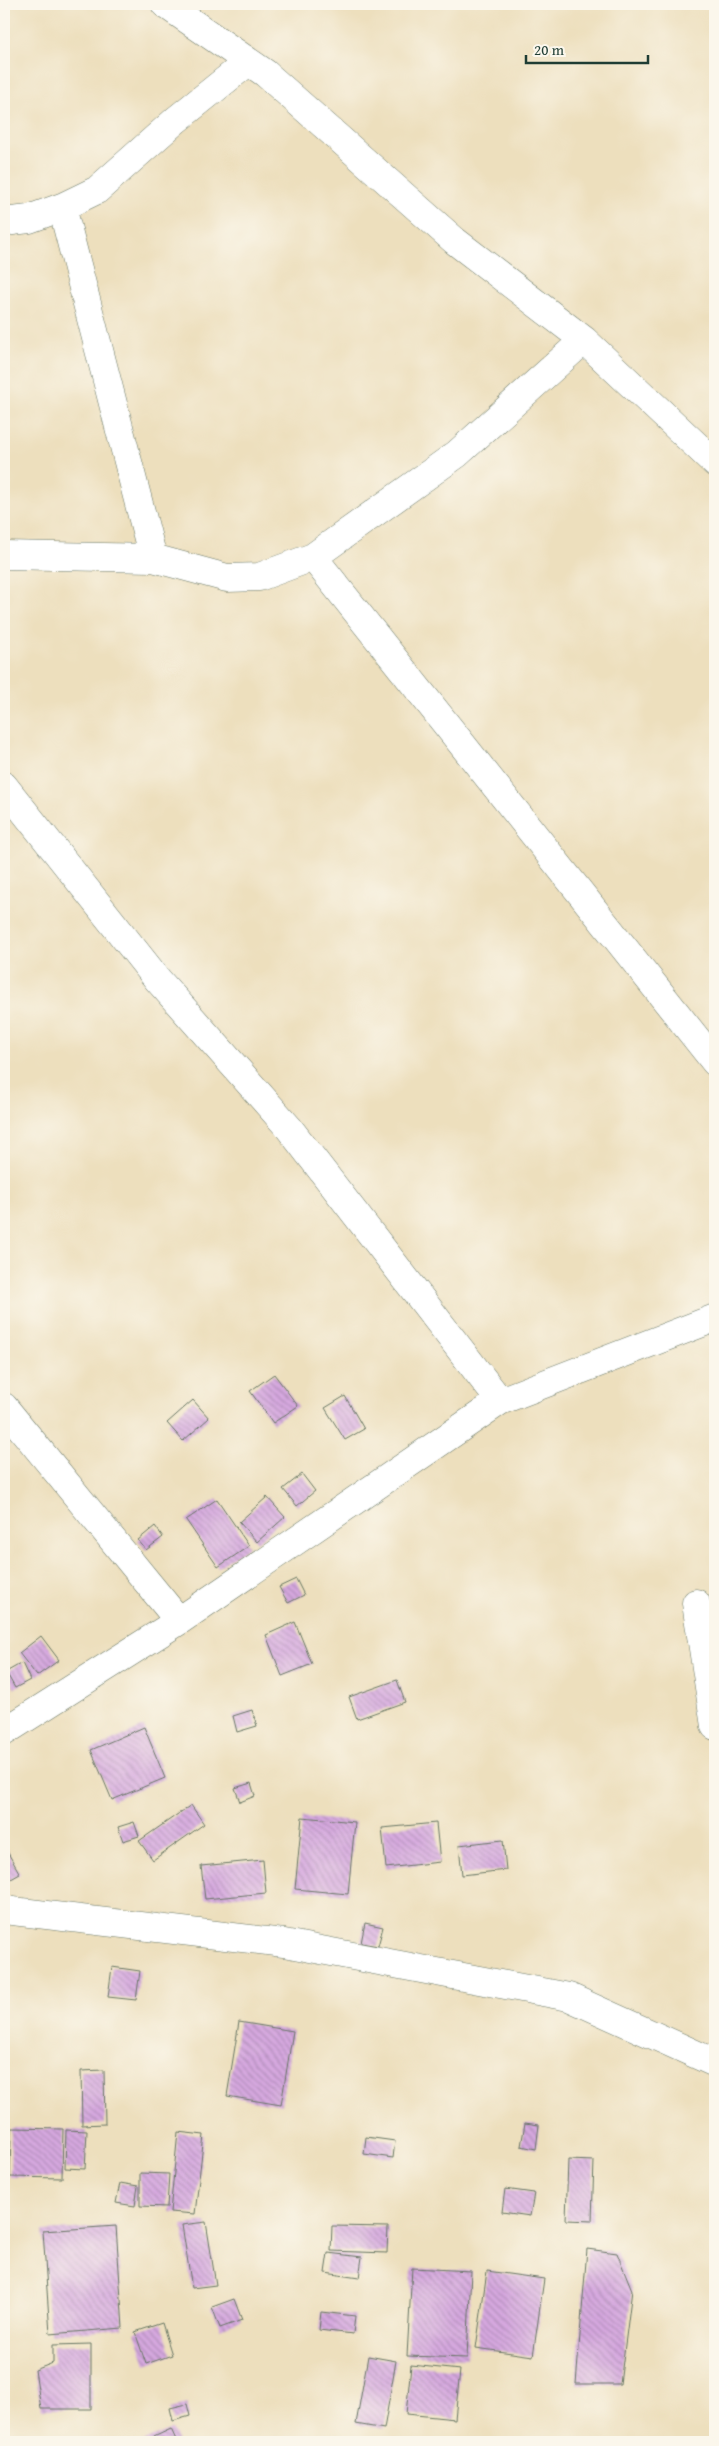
<svg xmlns="http://www.w3.org/2000/svg" width="719" height="2446" font-family="'Gentium Book Plus',serif">
	<defs>
		<pattern id="building-back-hatch" width="6" height="6" patternUnits="userSpaceOnUse" patternTransform="scale(1.25)"><rect width="6" height="6" fill="#d6a8df"/><path d="M-1 5l2 2M0 0l6 6M5-1l2 2" fill="none" stroke="#ad8ab6"/></pattern>
	</defs>
	<rect width="100%" height="100%" fill="#fbf7ec"/>
	<filter id="ink" filterUnits="userSpaceOnUse"><feTurbulence type="fractalNoise" baseFrequency=".02" numOctaves="2"/><feDisplacementMap in="SourceGraphic" scale="10" xChannelSelector="R" yChannelSelector="G"/><feConvolveMatrix kernelMatrix="1 2 1 2 8 2 1 2 1" color-interpolation-filters="sRGB"/></filter>
	<filter id="wash" filterUnits="userSpaceOnUse"><feTurbulence type="fractalNoise" baseFrequency=".0096" numOctaves="4" result="noise"/><feDisplacementMap in="SourceGraphic" scale="20" xChannelSelector="R" yChannelSelector="G"/><feGaussianBlur stdDeviation="1.12" result="paint"/><feColorMatrix in="noise" values="0 0 0 0 0 0 0 0 0 0 0 0 0 0 0 0 0 1.4 0 .05"/><feComposite in="paint" operator="in"/></filter>
	<g filter="url(#wash)">
		<rect width="100%" height="100%" fill="#eddfbd"/>
		<g id="blocks">
			<path fill="url(#building-back-hatch)" d="M274 1374 298 1406 273 1423 250 1391Z
				M345 1396 364 1429 345 1440 325 1408Z
				M193 1400 209 1418 183 1441 167 1423Z
				M302 1474 315 1491 297 1506 283 1489Z
				M267 1497 285 1517 257 1542 239 1522Z
				M217 1499 249 1546 218 1567 186 1520Z
				M155 1526 163 1537 146 1550 138 1540Z
				M296 1579 304 1595 288 1603 279 1587Z
				M295 1622 312 1664 282 1676 266 1635Z
				M41 1636 59 1660 37 1676 19 1653Z
				M22 1663 30 1680 15 1688 6 1672Z
				M397 1680 405 1702 357 1719 349 1697Z
				M252 1710 257 1726 237 1732 233 1716Z
				M144 1727 165 1778 112 1800 91 1750Z
				M251 1783 255 1796 240 1802 235 1788Z
				M191 1805 204 1824 153 1860 139 1841Z
				M302 1817 355 1822 348 1894 295 1889Z
				M134 1822 139 1836 123 1841 118 1827Z
				M436 1823 440 1862 386 1868 382 1828Z
				M503 1840 506 1870 462 1875 459 1845Z
				M4 1846 20 1874 4 1883Z
				M263 1860 266 1893 205 1899 201 1866Z
				M365 1923 383 1927 378 1946 361 1943Z
				M112 1967 140 1971 136 2000 108 1997Z
				M239 2022 293 2031 281 2105 227 2096Z
				M104 2070 105 2124 82 2125 81 2071Z
				M525 2123 539 2125 536 2149 521 2146Z
				M11 2128 63 2129 62 2178 10 2177Z
				M66 2130 87 2131 85 2169 65 2168Z
				M178 2132 204 2135 195 2214 170 2212Z
				M366 2137 395 2141 393 2158 364 2154Z
				M568 2160 594 2161 592 2221 566 2220Z
				M140 2173 169 2174 167 2207 140 2206Z
				M120 2183 138 2186 135 2206 116 2203Z
				M505 2189 534 2193 530 2216 502 2212Z
				M206 2222 216 2285 192 2288 182 2225Z
				M116 2226 123 2328 50 2334 43 2231Z
				M332 2226 388 2227 387 2253 331 2251Z
				M587 2249 617 2253 632 2290 620 2384H576Z
				M328 2253 362 2257 359 2278 325 2273Z
				M412 2268 471 2271 467 2358 407 2356Z
				M487 2271 544 2279 533 2356 476 2348Z
				M234 2299 242 2320 220 2328 212 2307Z
				M321 2312 355 2316 353 2334 319 2330Z
				M162 2323 172 2355 146 2364 135 2332Z
				M91 2344V2409H41L35 2370 53 2363V2345Z
				M368 2356 396 2361 384 2429 356 2424Z
				M411 2365 460 2370 455 2419 406 2414Z
				M187 2404 190 2416 173 2421 170 2408Z
				M171 2429 177 2442H143Z"/>
		</g>
	</g>
	<g filter="url(#ink)">
		<use href="#blocks" fill-opacity="0" stroke="#677664" stroke-width="1"/>
		<g fill="none" stroke-linecap="round" stroke-linejoin="round">
			<defs>
				<path id="street" d="M165 4 265 73 455 241 584 340 715 463
					M62 207 153 558
					M4 222 29 219 62 207 97 190 176 120 248 62
					M4 555 153 558 227 578 259 577 313 557 457 454 584 340
					M313 557 715 1062
					M4 786 158 980 289 1128 500 1401
					M4 1407 179 1621
					M696 1603 715 1726
					M4 1732 179 1621 500 1401 715 1318
					M4 1910 284 1943 569 1997 715 2063"/>
			</defs>
			<use href="#street" stroke="#677664" stroke-width="29"/>
			<use href="#street" stroke="#fff" stroke-width="28"/>
		</g>
	</g>
	<rect width="719" height="2446" fill="none" stroke="#fbf7ec" stroke-width="20"/>
	<path d="M526 55v8h122v-8" fill="none" stroke="#1f3d34" stroke-width="2.5"/>
	<text x="534" y="55" font-size="15" fill="#1f3d34" stroke="#fbf7ec" stroke-width="4" paint-order="stroke">20 m</text>
</svg>
